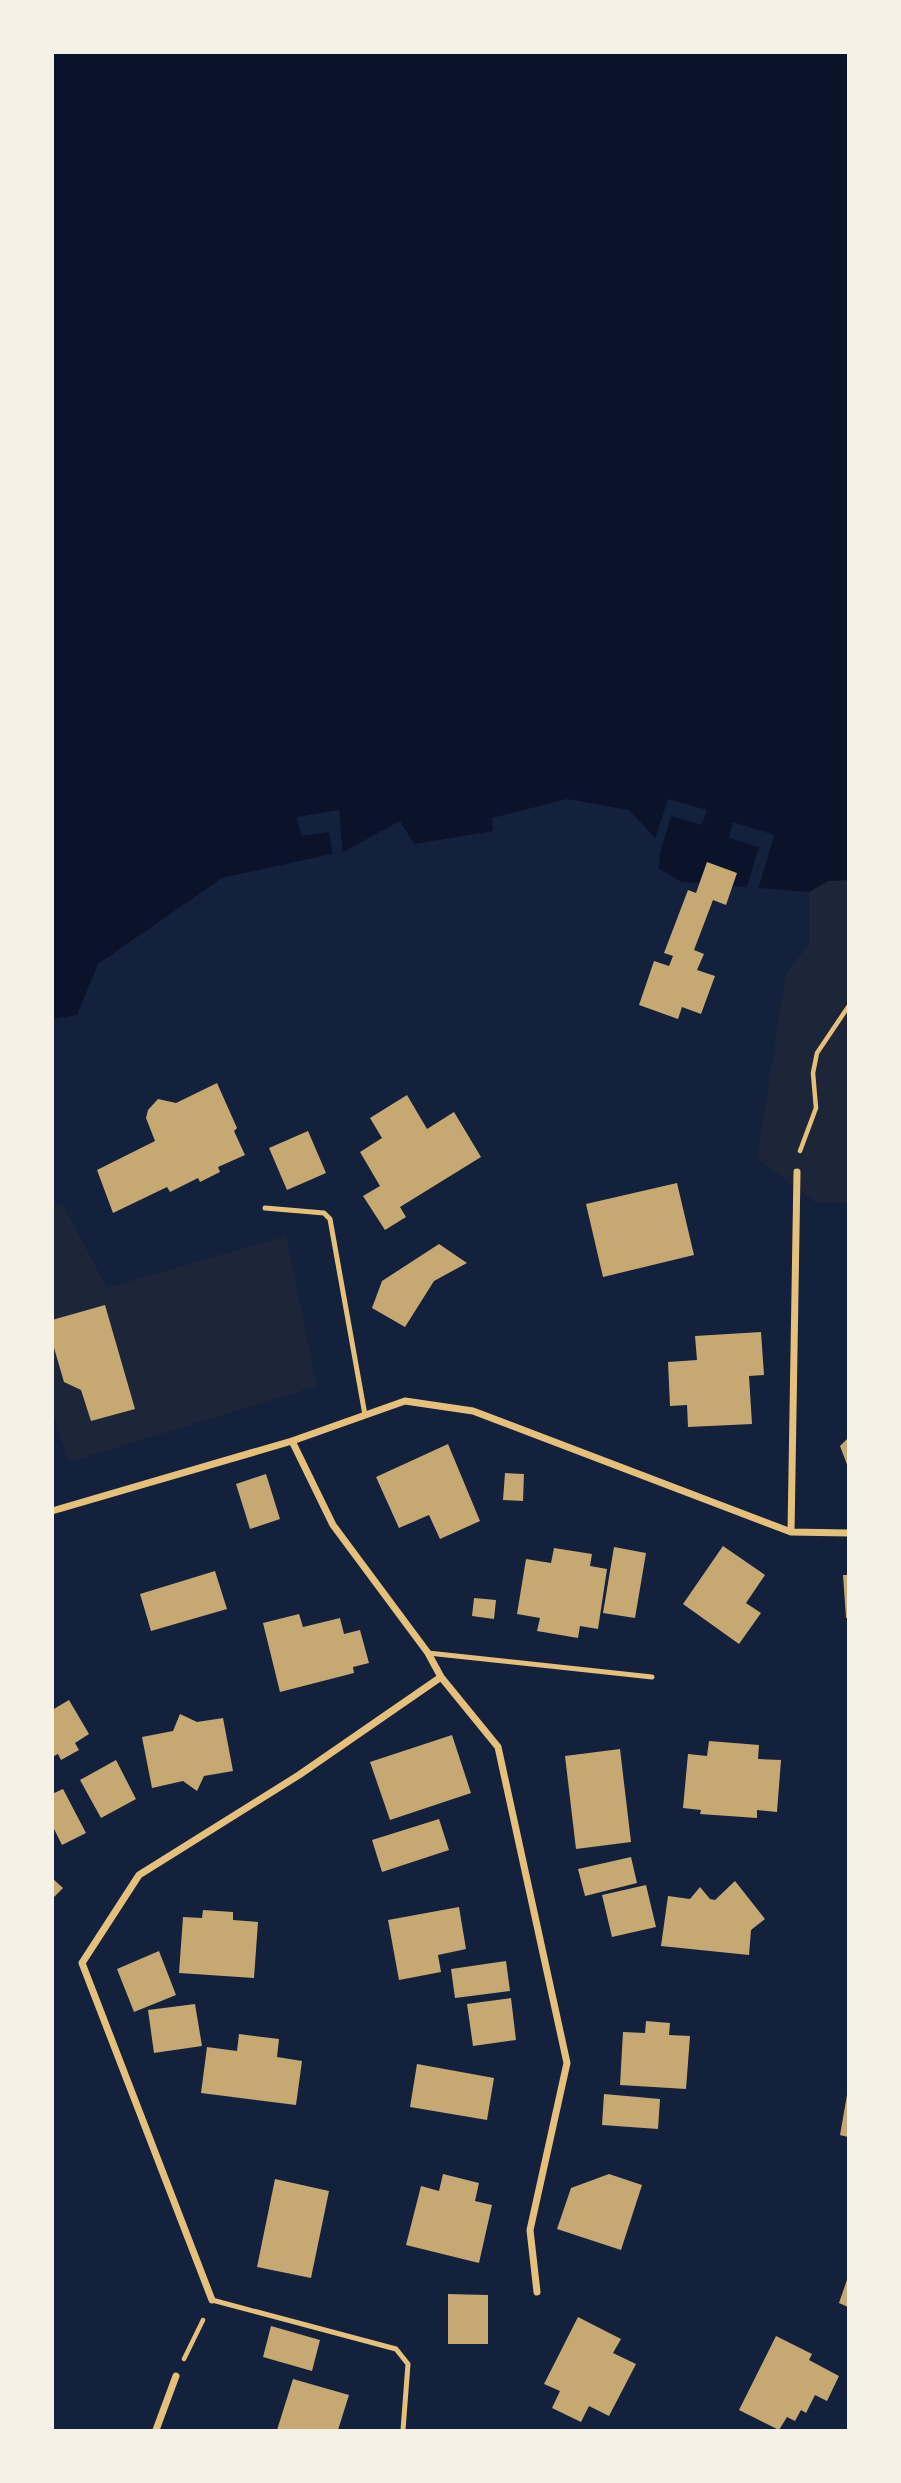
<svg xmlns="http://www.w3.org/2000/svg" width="901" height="2483" font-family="'Times New Roman',serif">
	<rect width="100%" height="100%" fill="#14213d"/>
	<path fill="#1d2539" d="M848 880V1203H816L757 1158 786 974 809 944V892L828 881Z
		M62 1203 107 1288 286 1236 317 1386 69 1462 53 1414 52 1208Z"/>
	<path fill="#0b132b" d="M53 53H848V880L828 881 809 892 682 882 659 869 661 844 629 810 567 799 492 818 493 831 414 844 400 821 345 851 222 878 98 964 77 1015 53 1019Z"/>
	<path fill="#14213d" d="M668 799 707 810 702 825 671 816 658 859V845L654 842Z
		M339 810 343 855 333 856 329 832 301 836 297 817Z
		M733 822 774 835 758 890 746 889 759 847 729 838Z"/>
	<path fill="#c6a872" d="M707 862 737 873 726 905 713 900 694 950 704 954 697 970 715 976 701 1014 682 1007 678 1019 639 1005 654 961 669 966 673 956 664 953 688 890 696 893Z
		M217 1083 237 1128 234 1131 245 1155 218 1167 220 1172 200 1182 198 1178 170 1192 167 1187 113 1213 97 1170 155 1141 146 1118 148 1110 158 1099 176 1103Z
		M407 1095 427 1129 454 1112 481 1157 400 1207 406 1217 385 1230 363 1196 380 1186 360 1152 382 1138 370 1118Z
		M308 1131 326 1173 287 1190 269 1148Z
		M677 1183 694 1255 603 1277 586 1204Z
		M439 1244 467 1263 434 1281 405 1327 372 1308 382 1281Z
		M105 1305 135 1409 91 1421 81 1390 64 1382 52 1341V1320Z
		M761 1332 764 1375 749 1376 752 1424 688 1427 687 1405 670 1406 668 1362 697 1360 695 1336Z
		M847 1418H848V1467L840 1446 847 1439Z
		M448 1444 480 1521 440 1539 429 1515 399 1528 376 1477Z
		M505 1473 524 1474 523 1501 503 1500Z
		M266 1474 280 1519 250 1529 236 1484Z
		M723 1546 765 1575 746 1603 761 1613 739 1644 683 1604Z
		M614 1547 646 1553 635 1618 603 1613Z
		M554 1548 592 1554 590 1566 607 1569 598 1629 580 1626 578 1638 537 1631 540 1618 517 1614 526 1559 551 1563Z
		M215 1571 227 1609 151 1631 140 1594Z
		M843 1575H848V1618H846Z
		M474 1598 496 1600 494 1619 472 1616Z
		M299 1614 303 1627 340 1618 344 1634 360 1630 369 1663 353 1667 354 1673 280 1692 263 1623Z
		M69 1700 89 1734 75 1743 79 1750 61 1760 58 1754 52 1757V1710Z
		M180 1714 197 1722 223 1718 233 1771 204 1776 197 1791 183 1781 152 1788 142 1737 173 1731Z
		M452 1735 471 1793 390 1820 370 1762Z
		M709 1741 759 1745 758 1759 781 1760 777 1812 757 1810V1818L700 1814 701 1810 683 1808 688 1754 707 1756Z
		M620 1749 631 1842 576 1849 565 1756Z
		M116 1760 136 1799 101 1818 80 1780Z
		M63 1789 86 1833 62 1845 52 1825V1794Z
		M439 1819 449 1850 382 1872 372 1840Z
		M631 1857 637 1883 585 1896 578 1869Z
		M52 1878 63 1888 52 1899Z
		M735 1881 765 1919 751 1930 749 1955 661 1946 668 1896 690 1899 700 1887 710 1899 715 1900Z
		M646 1885 656 1927 612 1937 602 1895Z
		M459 1907 466 1949 438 1955 441 1972 399 1980 388 1920Z
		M203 1910 233 1912V1920L258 1922 254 1978 179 1973 183 1917 202 1918Z
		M159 1951 176 1995 134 2012 117 1969Z
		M506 1961 510 1991 455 1998 451 1969Z
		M511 1998 516 2040 473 2046 467 2004Z
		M195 2004 202 2046 154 2053 148 2010Z
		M646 2021 670 2023 669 2035 690 2036 686 2089 620 2085 623 2032 645 2033Z
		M239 2034 279 2039 277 2057 302 2061 296 2105 201 2093 207 2047 237 2051Z
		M417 2064 494 2078 487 2120 410 2107Z
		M604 2094 660 2099 658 2129 602 2125Z
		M847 2095H848V2137L840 2135Z
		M443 2174 479 2183 475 2201 492 2205 479 2263 406 2245 421 2186 439 2191Z
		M609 2174 642 2185 621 2250 557 2229 571 2188Z
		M275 2179 329 2191 311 2278 257 2267Z
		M848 2277V2307L839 2303Z
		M448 2294 488 2295V2344H448Z
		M578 2317 621 2339 613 2353 636 2364 609 2416 589 2406 581 2422 552 2408 560 2391 544 2384Z
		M271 2326 320 2340 312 2371 263 2357Z
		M776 2336 812 2354 809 2360 839 2376 827 2401 815 2395 806 2413 801 2410 795 2421 787 2417 779 2430 739 2410Z
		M293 2379 349 2395 338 2430H277Z"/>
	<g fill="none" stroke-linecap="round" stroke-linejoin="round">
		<path stroke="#e5c07b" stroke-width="4.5" d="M800 1151 816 1108 813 1073 817 1053 848 1007
			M184 2359 203 2320"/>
		<path stroke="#e5c07b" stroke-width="5" d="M265 1208 324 1213 330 1219 365 1415
			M428 1653 652 1677
			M212 2300 396 2349 408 2364 403 2430"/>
		<path stroke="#e5c07b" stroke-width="7" d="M292 1441 333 1525 428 1653 441 1677 498 1747 567 2063 530 2230 537 2292
			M52 1511 292 1441 405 1401 473 1411 791 1532 848 1533
			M791 1532 797 1172
			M212 2300 82 1963 139 1875 299 1775 441 1677
			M156 2430 176 2376"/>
	</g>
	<rect width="901" height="2483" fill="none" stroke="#f6f1e7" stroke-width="108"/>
</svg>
